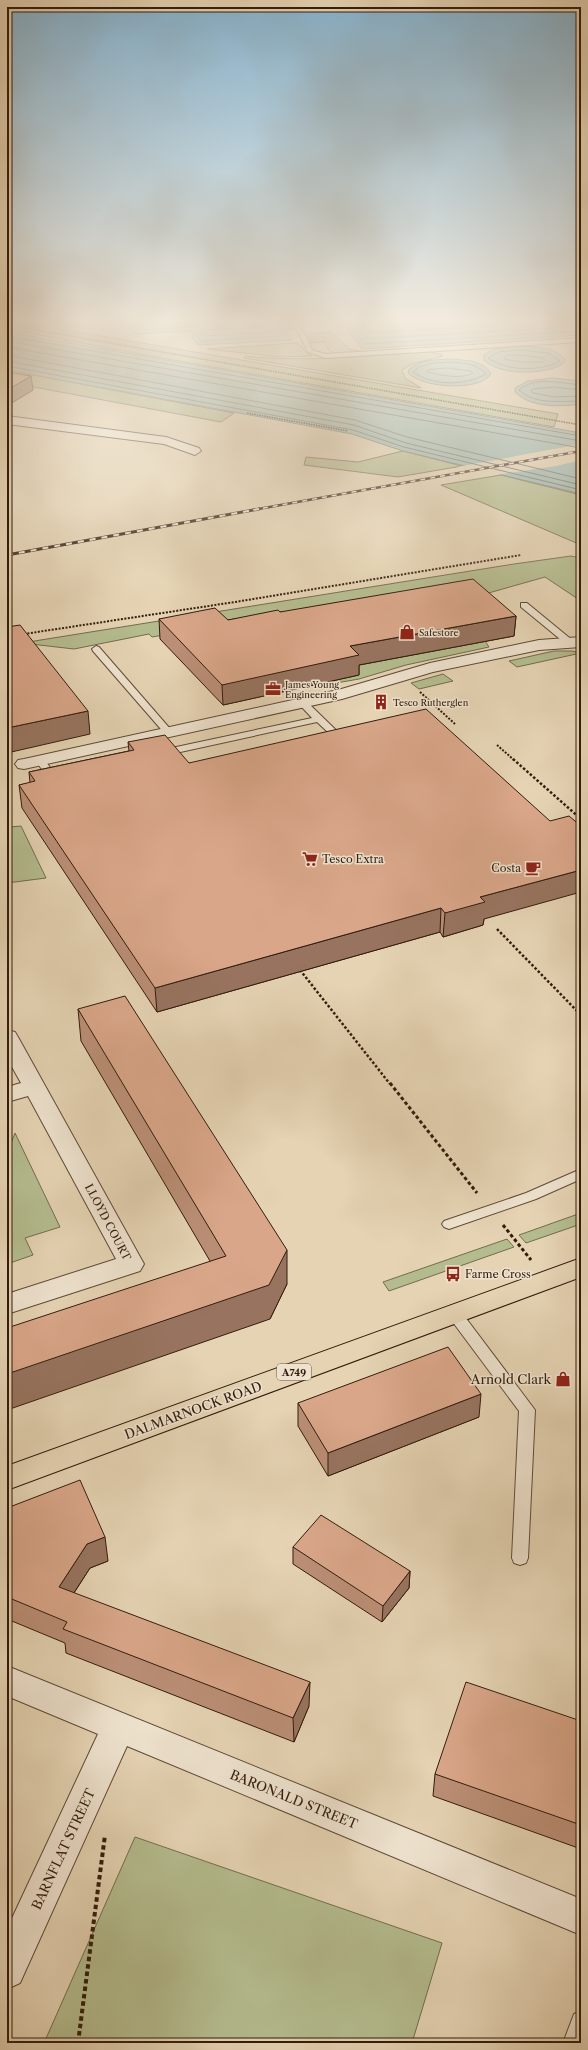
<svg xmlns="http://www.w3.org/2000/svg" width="588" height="2050" font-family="'Libre Caslon Text',serif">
	<rect width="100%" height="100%" fill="#e5d3b3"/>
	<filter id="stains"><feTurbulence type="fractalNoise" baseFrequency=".005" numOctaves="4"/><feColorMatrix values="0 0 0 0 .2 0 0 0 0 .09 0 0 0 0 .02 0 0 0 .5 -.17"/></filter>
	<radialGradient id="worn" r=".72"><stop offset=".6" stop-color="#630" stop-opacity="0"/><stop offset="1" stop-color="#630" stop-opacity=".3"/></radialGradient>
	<path fill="#b4bc8e" stroke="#736c4e" d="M7 320 558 414 554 427 151 356 7 329Z
		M331 332 349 349 363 352 333 353 329 350 324 342 311 343 309 334Z
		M296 343C303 345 305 354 312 356L281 357 207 349Z
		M430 352 441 354 443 356 412 364 402 370 405 378 421 388 244 358 245 356C307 363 369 355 430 352Z
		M7 370 234 413 221 422 7 382Z
		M403 451 462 466 398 477 304 465 306 457 358 462Z
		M501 475 581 495V545L441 485Z
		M571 556 581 558V601L545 577 471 598 485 641 489 647 406 665 359 679 325 685 305 666 217 626 152 637 149 634 74 649 22 643 514 564Z
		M554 651H572L581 653 517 667 509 661Z
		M443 674 453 681 419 689 411 683Z
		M21 826 46 878 7 883V831L10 827Z
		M15 1133 60 1227 25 1238 33 1255 7 1264V1153Z
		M581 1213V1224L526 1243 519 1235Z
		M507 1239 514 1247 389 1291 383 1282Z
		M135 1837 442 1943 412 2043H44Z"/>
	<path fill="#96b7b2" stroke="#6e7970" d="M67 318H285L293 330 286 331 292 340 199 345 191 337 193 336 192 331 136 334 128 327 130 325 129 320 74 324Z
		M339 318H575L581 324V335L362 349Z
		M7 332 581 433V494L403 451 352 434 7 370Z
		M521 346C534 347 558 347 565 360L563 364C544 375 500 376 484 360V355C494 347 508 347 521 346Z
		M448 359C461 360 484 359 491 374 479 392 422 388 408 373L409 369C420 360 434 360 448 359Z
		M553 378 581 381V404C560 407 531 408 515 392V388L528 381Z"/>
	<path fill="#e5d3b3" d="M581 444V460L556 466 496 475 457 467Z"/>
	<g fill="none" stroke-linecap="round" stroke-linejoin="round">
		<path stroke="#646a60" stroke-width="1" d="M132 318 134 326 138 330 193 327C197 331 196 336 201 341L281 336 285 326 281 318
			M138 318 141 325 194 322 200 326 203 336 276 332 279 326 276 318
			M199 318 209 330 269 326 271 324 270 318
			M344 318 365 344 581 331
			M350 318 367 339 567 327 569 325 567 318
			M358 318 370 333 559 321 561 318
			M7 336 581 436
			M7 341 581 441
			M7 347 581 448
			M521 350 548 353 560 361C539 372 507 371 488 358L499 352Z
			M7 355 355 420 407 437 581 479
			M521 355 543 358 545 360 543 362H521L504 359 506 356Z
			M7 361 354 425 406 443 581 485
			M434 363C450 362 475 360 486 374 465 386 433 386 413 372L419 367Z
			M7 366 353 430 404 447 581 490
			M447 368 471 371 473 373C460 380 441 375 427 372L428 370Z
			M581 385C561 383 535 376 519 390 535 405 561 401 581 401
			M581 390 553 387 533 389 531 391 533 393 555 397 581 396"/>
		<defs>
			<path id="lane" d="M288 318H294L305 334 312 350 325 354 581 338V342L325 358 308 352 299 334Z
				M521 603H527L572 640V644H566L521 607Z
				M96 646 99 647 172 731V735H166L93 651 92 649Z
				M303 700 306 701 341 735V739L329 741 327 739 332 736 317 722 162 756 157 753 162 750 312 718 298 703Z
				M40 757 43 758 55 774H61V778L49 779 35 760Z
				M581 1169V1179L536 1199 449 1229 444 1227 442 1224 444 1221 526 1193Z
				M454 1308 459 1309 535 1410 528 1558 526 1563 520 1565 514 1563 512 1558 519 1411 449 1317 447 1313 449 1309Z
				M581 2011V2043H563L574 2014Z"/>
			<path id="street" d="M7 416 166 437 199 448 201 451 195 455 164 444 7 424Z
				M581 637V647L539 650 433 672 342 699 24 769 18 768 15 764 18 760 24 759 338 690 430 663 539 640Z
				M7 1030 15 1032 18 1037 144 1264 140 1271 7 1314V1294L116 1259 28 1096 7 1102V1087L21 1083 7 1058Z
				M7 1666 581 1899V1935L127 1746 20 1983 7 1989V1929L98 1734 7 1696Z"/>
			<path id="primary" d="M581 1258V1277L7 1490V1466Z"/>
		</defs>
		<use href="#lane" stroke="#5f4a36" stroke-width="2"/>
		<use href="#street" stroke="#5f4a36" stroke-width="2"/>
		<use href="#primary" stroke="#321c0d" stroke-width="2"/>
		<path stroke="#321c0d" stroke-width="1.5" stroke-dasharray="1.5 1" stroke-linecap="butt" d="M7 325 581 425
			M247 413 348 431"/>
		<path stroke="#321c0d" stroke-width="2" stroke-dasharray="2 1.5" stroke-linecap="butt" d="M24 634 235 602 521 555
			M420 692 455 724
			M497 745 514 760"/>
		<path stroke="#321c0d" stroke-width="2.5" stroke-dasharray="2.5 2" stroke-linecap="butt" d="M513 759 581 819
			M497 929 581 1015
			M300 970 390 1084"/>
		<path stroke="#321c0d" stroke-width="3" stroke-dasharray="3.5 2.5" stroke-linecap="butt" d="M390 1083 477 1193
			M503 1225 531 1260"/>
		<path stroke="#321c0d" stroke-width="4" stroke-dasharray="4.5 3" stroke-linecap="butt" d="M78 2043 105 1835"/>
		<use href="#lane" fill="#eee2ce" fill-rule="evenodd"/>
		<use href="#street" fill="#eee2ce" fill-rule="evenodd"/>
		<use href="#primary" fill="#e5d3b3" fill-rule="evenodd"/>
		<defs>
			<path id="rail-far1" d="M253 510 581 451"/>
			<path id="rail" d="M7 555 259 509"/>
		</defs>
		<use href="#rail-far1" stroke="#321c0d" stroke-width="2.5"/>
		<use href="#rail" stroke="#321c0d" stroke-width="3"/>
		<use href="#rail-far1" stroke="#eee2ce" stroke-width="1.5" stroke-dasharray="5" stroke-linecap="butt"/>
		<use href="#rail" stroke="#eee2ce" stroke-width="2" stroke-dasharray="6" stroke-linecap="butt"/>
	</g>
	<path fill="#bb8f76" stroke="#321c0d" d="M280 612 516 616 514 636 359 665V675L223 705 160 639 159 619 228 620Z
		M128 742 189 763 484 919 483 925 443 937 440 932 157 1012 22 808 19 785 30 783 29 772 129 751Z
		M78 1009 287 1284 270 1319 210 1261 81 1041Z
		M581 1399V1420L578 1416Z
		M298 1403 479 1417 328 1476 298 1426Z
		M7 1508 108 1561 90 1568 74 1593 309 1706 294 1742 66 1653 65 1643 7 1619Z
		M293 1547 410 1571 409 1588 382 1622 293 1564Z
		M581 1721V1849L433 1796 435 1774Z"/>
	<path fill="#987460" stroke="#321c0d" d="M31 376 33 390 7 406V390Z
		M516 616 514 636 359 665V675L223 705 222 685 350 646Z
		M88 711 90 734 7 753V728Z
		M581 870V892L484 919 483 925 443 937 445 913 480 897Z
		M441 908 440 932 157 1012 155 988Z
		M287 1250V1284L270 1319 7 1410V1374Z
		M481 1394 479 1417 328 1476V1453Z
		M105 1537 108 1561 90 1568 62 1611 59 1587 87 1544Z
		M410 1571 409 1588 382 1622 383 1606Z
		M310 1682 309 1706 294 1742 293 1718Z"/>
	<path fill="#d9a689" stroke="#321c0d" d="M7 372 31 376 7 390Z
		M473 579 516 616 350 646 359 655 222 685 159 619 215 608 228 620 278 610 280 612Z
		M20 625 88 711 7 728V627Z
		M426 709 550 821 569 816 581 826V870L480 897 485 902 445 913 441 908 155 988 19 785 35 781 29 772 134 750 128 742 165 735 189 763Z
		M125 996 287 1250 269 1285 7 1374V1328L226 1256 78 1009Z
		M448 1347 481 1394 328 1453 298 1403Z
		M80 1480 105 1537 87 1544 59 1587 310 1682 293 1718 63 1629 67 1622 7 1597V1508Z
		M321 1515 410 1571 383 1606 293 1547Z
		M466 1682 581 1721V1825L435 1774Z"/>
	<linearGradient id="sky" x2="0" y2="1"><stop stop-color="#87b5d2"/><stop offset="0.53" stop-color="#f3ebdd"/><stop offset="1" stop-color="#f3ebdd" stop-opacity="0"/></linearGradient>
	<rect width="588" height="605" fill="url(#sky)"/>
	<defs>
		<symbol id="shop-bare" viewBox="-9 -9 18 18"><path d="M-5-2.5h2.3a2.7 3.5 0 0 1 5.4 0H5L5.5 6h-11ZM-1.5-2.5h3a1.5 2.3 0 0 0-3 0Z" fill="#8f2418" stroke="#eee2ce" stroke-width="2.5" paint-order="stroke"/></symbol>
		<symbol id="office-bare" viewBox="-9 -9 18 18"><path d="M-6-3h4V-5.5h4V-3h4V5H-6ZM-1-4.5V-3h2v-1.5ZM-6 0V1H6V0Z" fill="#8f2418" stroke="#eee2ce" stroke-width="2.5" paint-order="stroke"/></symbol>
		<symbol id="building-bare" viewBox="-9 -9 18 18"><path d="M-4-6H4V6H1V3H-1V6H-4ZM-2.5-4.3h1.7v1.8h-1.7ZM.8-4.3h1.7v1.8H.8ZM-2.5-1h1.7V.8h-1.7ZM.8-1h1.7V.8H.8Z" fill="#8f2418" stroke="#eee2ce" stroke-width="2.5" paint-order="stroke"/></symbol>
		<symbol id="supermarket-bare" viewBox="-9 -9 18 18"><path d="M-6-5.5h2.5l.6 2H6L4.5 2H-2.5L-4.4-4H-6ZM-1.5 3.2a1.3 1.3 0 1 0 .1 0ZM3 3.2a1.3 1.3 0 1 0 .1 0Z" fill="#8f2418" stroke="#eee2ce" stroke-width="2.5" paint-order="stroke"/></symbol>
		<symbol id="cafe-bare" viewBox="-9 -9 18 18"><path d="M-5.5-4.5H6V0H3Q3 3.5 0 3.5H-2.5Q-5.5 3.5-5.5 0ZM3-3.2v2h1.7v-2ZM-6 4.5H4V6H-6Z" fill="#8f2418" stroke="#eee2ce" stroke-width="2.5" paint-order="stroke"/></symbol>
		<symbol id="bus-bare" viewBox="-9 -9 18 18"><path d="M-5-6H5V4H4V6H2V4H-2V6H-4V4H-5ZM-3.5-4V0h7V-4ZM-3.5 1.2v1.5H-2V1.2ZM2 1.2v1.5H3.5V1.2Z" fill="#8f2418" stroke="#eee2ce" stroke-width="2.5" paint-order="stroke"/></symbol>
	</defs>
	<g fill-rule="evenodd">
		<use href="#shop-bare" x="396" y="621" width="22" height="22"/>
		<use href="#office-bare" x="262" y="678" width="22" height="22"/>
		<use href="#building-bare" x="370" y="691" width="22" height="22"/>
		<use href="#supermarket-bare" x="299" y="848" width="22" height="22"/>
		<use href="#cafe-bare" x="522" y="857" width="22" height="22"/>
		<use href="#bus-bare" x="442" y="1263" width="22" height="22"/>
		<use href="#shop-bare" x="552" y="1368" width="22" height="22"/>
	</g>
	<g text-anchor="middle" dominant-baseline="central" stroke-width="3" stroke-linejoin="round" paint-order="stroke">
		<g font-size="9" fill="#321c0d" stroke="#eee2ce" text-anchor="start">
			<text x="419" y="632">Safestore</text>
			<text x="285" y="684">James Young<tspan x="285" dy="10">Engineering</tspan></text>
			<text x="393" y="702">Tesco Rutherglen</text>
		</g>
		<rect fill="#eee2ce" stroke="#6a5747" stroke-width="1" x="277" y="1364" width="34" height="16" rx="3"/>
		<g font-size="10" font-weight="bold" fill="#321c0d">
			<text x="294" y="1372">A749</text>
		</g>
		<g font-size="11" fill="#321c0d" stroke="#eee2ce" text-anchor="start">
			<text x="322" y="859">Tesco Extra</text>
			<text x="521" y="868" text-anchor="end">Costa</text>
			<text x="465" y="1274">Farme Cross</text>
		</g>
		<g font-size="11" fill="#321c0d" stroke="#eee2ce">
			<text transform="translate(108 1222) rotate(62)">LLOYD COURT</text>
		</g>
		<g font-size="13" fill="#321c0d" stroke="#eee2ce" text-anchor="end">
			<text x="551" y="1379">Arnold Clark</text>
		</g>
		<g font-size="13" fill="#321c0d" stroke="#eee2ce">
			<text transform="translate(193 1410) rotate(-20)">DALMARNOCK ROAD</text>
			<text transform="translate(294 1799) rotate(22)">BARONALD STREET</text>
			<text transform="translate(63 1849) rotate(-65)">BARNFLAT STREET</text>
		</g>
	</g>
	<rect width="588" height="2050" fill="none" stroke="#e5d3b3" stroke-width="24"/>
	<rect x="8" y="8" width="572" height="2034" fill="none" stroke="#321c0d" stroke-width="2"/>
	<rect x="12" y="12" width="564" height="2026" fill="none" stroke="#321c0d"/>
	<rect width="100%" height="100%" filter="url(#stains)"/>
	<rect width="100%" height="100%" fill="url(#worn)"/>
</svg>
